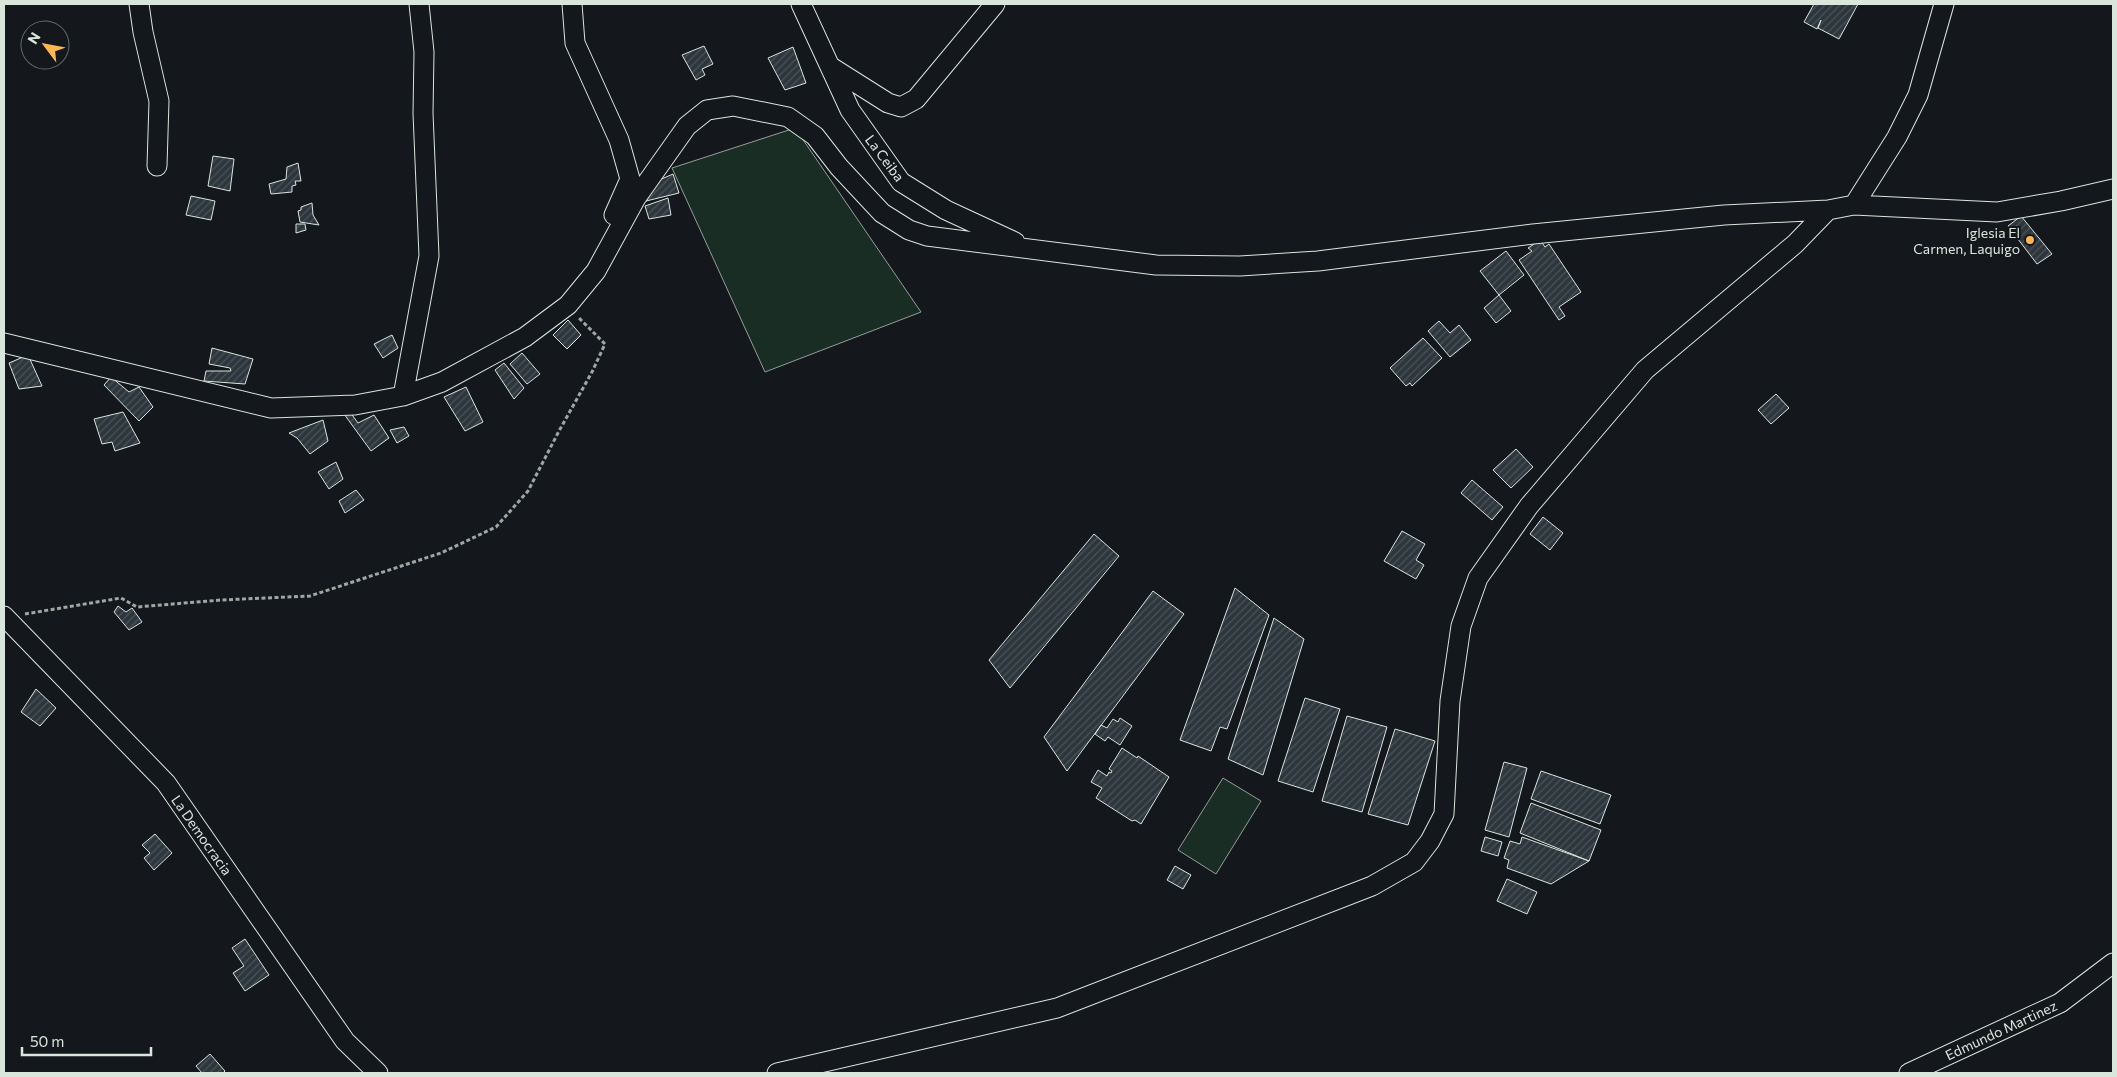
<svg xmlns="http://www.w3.org/2000/svg" width="2117" height="1077" font-family="Commissioner,sans-serif">
	<defs>
		<pattern id="building-hatch" width="6" height="6" patternUnits="userSpaceOnUse" patternTransform="scale(1.25)"><rect width="6" height="6" fill="#2c363c"/><path d="M-1 1l2-2M0 6l6-6M5 7l2-2" fill="none" stroke="#4a5358"/></pattern>
	</defs>
	<rect width="100%" height="100%" fill="#14181c"/>
	<path fill="#1a2d24" stroke="#939e99" d="M795 128 921 312 765 372 672 168Z
		M1223 778 1261 801 1216 874 1178 850Z"/>
	<path fill="url(#building-hatch)" stroke="#d8e6dc" d="M1814 4H1858L1839 39 1818 28 1821 20 1817 29 1804 22Z
		M704 46 713 64 702 69 705 75 696 80 682 55Z
		M793 47 806 83 785 90 768 58Z
		M213 156 234 159 230 191 208 186Z
		M298 163 301 181H295L296 185 292 186V192L271 194 269 184 286 179 287 167Z
		M673 174 679 193 646 201 657 181Z
		M191 196 215 201 211 220 186 215Z
		M668 198 671 215 649 219 645 206Z
		M312 203 313 215 319 225 300 222 298 211 301 210V207Z
		M2021 216 2052 254 2037 264 2008 226Z
		M296 224H305L306 230 296 233Z
		M1540 240 1545 247 1549 244 1581 292 1559 307 1565 316 1559 320 1519 260 1532 251 1528 248Z
		M1506 251 1524 275 1499 295 1480 271Z
		M1499 295 1511 311 1496 323 1484 308Z
		M568 320 581 335 567 349 553 335Z
		M1439 321 1450 333 1459 325 1471 340 1450 357 1428 331Z
		M392 335 398 348 383 358 374 344Z
		M1423 338 1442 358 1412 386 1410 383 1406 386 1390 368Z
		M212 348 253 359 245 384 204 381 206 371H231L230 368 209 364Z
		M522 353 540 374 527 384 510 364Z
		M28 355 42 386 19 389 9 363Z
		M504 363 524 388 514 399 495 370Z
		M111 377 129 392 139 387 153 407 139 421 104 385Z
		M466 387 483 422 465 431 444 397Z
		M1776 394 1789 408 1771 424 1758 410Z
		M123 412 140 443 115 451 112 442 102 444 94 419Z
		M350 412 358 423 374 415 389 438 371 451 344 414Z
		M323 420 328 441 310 454 297 438 289 433Z
		M404 427 409 436 397 443 390 430Z
		M1516 449 1533 467 1511 488 1493 470Z
		M336 462 343 479 329 489 318 472Z
		M1472 480 1503 507 1492 520 1461 493Z
		M356 490 364 500 345 513 339 501Z
		M1543 517 1563 533 1550 550 1530 534Z
		M1402 531 1425 544 1416 560 1424 565 1416 579 1384 561Z
		M1094 534 1119 556 1010 688 989 660Z
		M1235 588 1269 615 1227 729 1220 727 1211 751 1180 740Z
		M1153 591 1184 614 1067 771 1044 737Z
		M118 606 126 612 132 608 142 622 129 630 114 612Z
		M1274 618 1304 639 1263 775 1228 759Z
		M36 689 56 708 40 726 21 712Z
		M1305 698 1340 709 1313 792 1278 781Z
		M1347 716 1387 727 1362 812 1322 801Z
		M1120 718 1132 726 1120 745 1108 737 1105 741 1095 734 1101 725 1107 728 1113 719 1118 722Z
		M1395 729 1435 741 1408 825 1368 814Z
		M1122 748 1137 758 1138 756 1169 777 1141 824 1135 820 1132 821 1096 798 1102 788 1091 782 1098 770 1107 776 1109 772 1111 773 1112 771 1109 769Z
		M1504 762 1527 768 1509 837 1485 830Z
		M1541 771 1611 795 1600 824 1531 799Z
		M1531 803 1601 830 1589 861 1520 833Z
		M155 834 172 853 154 870 144 858 150 853 142 845Z
		M1485 837 1502 842 1498 856 1481 851Z
		M1522 837 1589 861 1551 884 1507 868 1509 860 1504 858 1510 841 1520 844Z
		M1175 866 1191 875 1183 889 1167 880Z
		M1507 879 1537 892 1527 914 1497 901Z
		M245 939 269 975 245 991 233 973 244 966 232 948Z
		M210 1054 225 1071 223 1073H202L196 1066Z"/>
	<g fill="none" stroke-linecap="round" stroke-linejoin="round">
		<defs>
			<path id="minor" d="M139 4 143 32 159 101 157 166
				M572 4 575 43 619 140 630 179 614 215
				M801 4 850 110 901 182 946 210 1015 242
				M831 67 888 103 901 107 916 99 995 4
				M1854 205 1897 137 1918 95 1944 4
				M4 343 271 408 355 405 403 396 442 382 525 337 568 305 596 271 636 198 687 126 707 110 733 106 788 117 815 136 839 167 882 213 909 230 927 236 1156 265 1240 266 1318 261 1533 234 1724 215 1828 210 1854 205 1997 212 2061 201 2113 189
				M403 396 429 256 423 113 424 52 419 4
				M4 616 166 783 345 1041 378 1073
				M777 1073 1057 1008 1372 886 1414 862 1430 841 1444 814 1450 701 1461 626 1478 578 1529 506 1645 370 1795 244 1828 210
				M1909 1073 2060 1003 2113 963"/>
		</defs>
		<use href="#minor" stroke="#d8e6dc" stroke-width="21"/>
		<path stroke="#9da8a2" stroke-width="3" stroke-dasharray="4 2.5" stroke-linecap="butt" d="M25 614 121 598 137 607 221 600 310 596 441 553 496 527 528 491 559 431 592 372 605 344 579 318"/>
		<use href="#minor" stroke="#14181c" stroke-width="19"/>
	</g>
	<circle fill="#ffb74d" stroke="#14181c" stroke-width="2" cx="2030" cy="240" r="5"/>
	<g text-anchor="middle" dominant-baseline="central" stroke-width="4" stroke-linejoin="round" paint-order="stroke">
		<g font-size="14" fill="#d8e6dc" stroke="#14181c">
			<text transform="translate(885 158) rotate(53)">La Ceiba</text>
			<text transform="translate(202 835) rotate(55)">La Democracia</text>
			<text transform="translate(2001 1030) rotate(-25)">Edmundo Martinez</text>
		</g>
		<g font-size="14" fill="#d8e6dc" stroke="#14181c" text-anchor="end">
			<text x="2020" y="232">Iglesia El<tspan x="2020" dy="16">Carmen, Laquigo</tspan></text>
		</g>
	</g>
	<rect width="2117" height="1077" fill="none" stroke="#d8e6dc" stroke-width="10"/>
	<g transform="translate(45 45) rotate(302)"><circle r="24" fill="#14181c" stroke="#626a69"/>
	<path d="M0-4L9 19L0 12L-9 19Z" fill="#ffb74d"/>
	<text y="-8" font-size="14" font-weight="bold" text-anchor="middle" fill="#d8e6dc">N</text>
	</g>
	<path d="M22 1047v8h129v-8" fill="none" stroke="#d8e6dc" stroke-width="2.5"/>
	<text x="30" y="1047" font-size="15" fill="#d8e6dc" stroke="#14181c" stroke-width="4" paint-order="stroke">50 m</text>
</svg>
